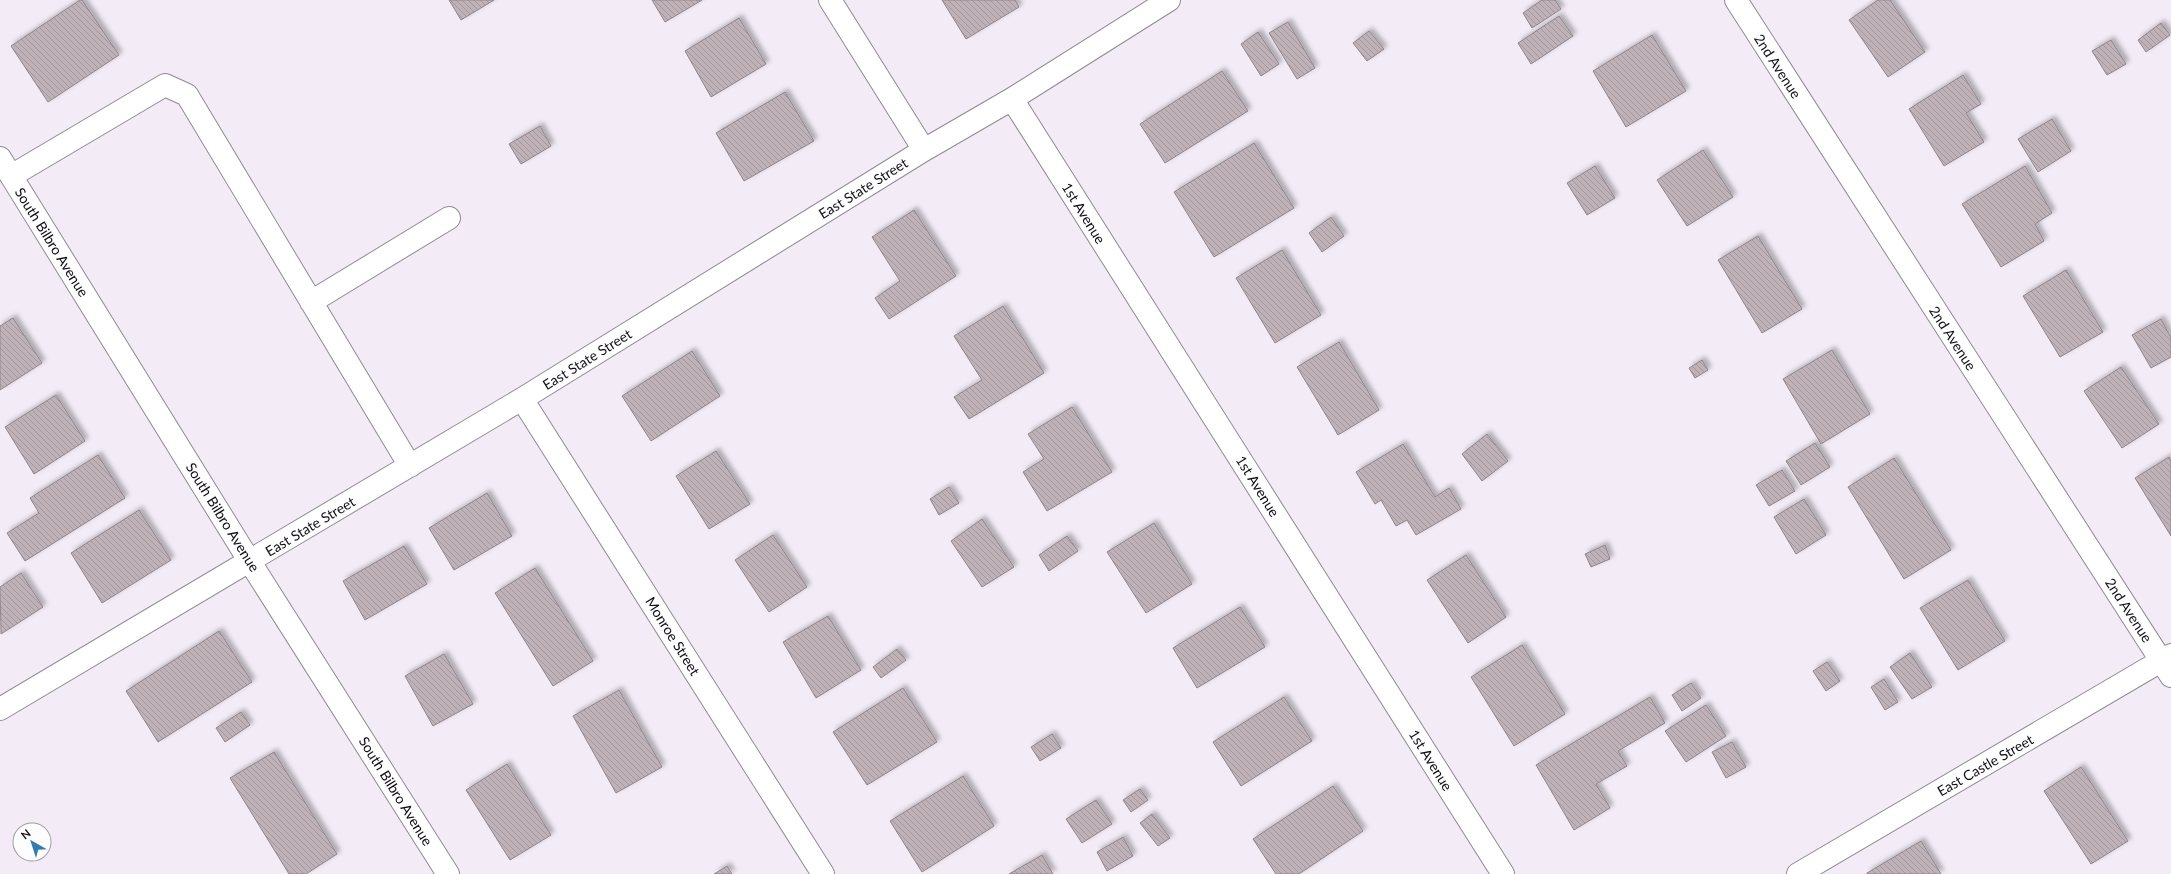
<svg xmlns="http://www.w3.org/2000/svg" width="2171" height="874" font-family="Lato,sans-serif">
	<defs>
		<pattern id="building-back-hatch" width="6" height="6" patternUnits="userSpaceOnUse"><rect width="6" height="6" fill="#beb2b8"/><path d="M-1 5l2 2M0 0l6 6M5-1l2 2" fill="none" stroke="#a2989d"/></pattern>
		<filter id="shadow"><feDropShadow dx="3.5" dy="-3.5" stdDeviation="2" flood-color="#0004"/></filter>
	</defs>
	<rect width="100%" height="100%" fill="#f3ecf7"/>
	<path fill="url(#building-back-hatch)" stroke="#91858b" filter="url(#shadow)" d="M80 0H82L119 55 48 102 11 46Z
		M449 0H494L461 20Z
		M652 0H702L665 22Z
		M942 0H1015L1019 7 966 39Z
		M1542 0H1555L1561 9 1532 28 1523 13Z
		M1878 0H1890L1925 52 1888 77 1849 20Z
		M1559 16 1573 36 1531 64 1518 43Z
		M739 18 766 64 711 97 685 51Z
		M1288 22 1315 68 1297 79 1269 33Z
		M2161 23 2170 35 2146 52 2138 40Z
		M1369 31 1384 49 1367 61 1353 43Z
		M1258 32 1279 64 1261 76 1241 44Z
		M1652 35 1686 91 1626 127 1593 71Z
		M2111 40 2126 64 2107 75 2092 51Z
		M1222 71 1248 111 1165 163 1140 124Z
		M1963 75 1981 104 1966 113 1984 142 1944 166 1909 109Z
		M785 92 814 141 744 181 716 133Z
		M2052 119 2071 151 2038 172 2018 139Z
		M540 126 551 146 521 164 509 144Z
		M1254 143 1294 208 1214 257 1174 192Z
		M1703 150 1733 197 1687 226 1657 180Z
		M1595 166 1615 198 1587 215 1567 183Z
		M2025 166 2052 213 2035 224 2044 241 2001 267 1962 204Z
		M914 210 956 276 889 319 875 298 900 281 872 237Z
		M1331 217 1344 236 1322 252 1309 233Z
		M1758 236 1802 309 1762 333 1718 260Z
		M1282 250 1321 315 1275 343 1236 278Z
		M2066 270 2103 332 2060 357 2023 296Z
		M1003 306 1044 373 969 419 954 397 982 380 954 336Z
		M13 318 42 363 0 390V326Z
		M2161 319 2171 338V357L2151 368 2132 335Z
		M1339 342 1379 410 1338 435 1297 367Z
		M1832 350 1870 414 1821 444 1783 379Z
		M692 351 720 396 651 441 622 396Z
		M1702 360 1708 370 1695 378 1689 368Z
		M2121 367 2159 424 2122 448 2084 391Z
		M56 395 85 441 34 474 5 427Z
		M1072 407 1112 472 1047 511 1023 472 1044 459 1028 434Z
		M1487 434 1508 461 1482 481 1462 454Z
		M1815 443 1830 467 1801 485 1786 461Z
		M1403 444 1435 497 1449 488 1461 509 1416 535 1407 520 1396 526 1381 500 1375 504 1356 472Z
		M716 451 750 504 709 529 676 476Z
		M98 455 125 498 25 561 7 533 39 513 30 498Z
		M2169 457 2171 461V536L2135 478Z
		M1894 458 1951 550 1904 579 1848 487Z
		M1782 470 1795 491 1769 506 1756 485Z
		M949 487 959 503 939 515 930 499Z
		M487 493 512 536 454 570 429 528Z
		M1804 499 1826 535 1796 554 1774 517Z
		M139 510 171 560 102 603 71 553Z
		M982 519 1014 567 982 587 951 541Z
		M1154 523 1192 584 1146 613 1107 552Z
		M773 535 807 587 769 612 735 560Z
		M1067 536 1078 551 1049 571 1039 555Z
		M1605 545 1610 559 1591 567 1585 554Z
		M404 546 427 584 365 620 343 581Z
		M1466 555 1506 617 1468 643 1427 580Z
		M535 568 593 661 553 686 495 593Z
		M21 573 43 607 1 634 0 587Z
		M1968 580 2005 641 1958 670 1920 608Z
		M1240 607 1265 647 1197 688 1173 648Z
		M828 616 861 670 816 698 783 642Z
		M219 631 252 682 158 742 126 691Z
		M1522 645 1565 714 1514 746 1471 677Z
		M897 649 906 660 881 678 873 667Z
		M1910 653 1932 687 1912 699 1890 667Z
		M444 654 473 704 433 726 405 676Z
		M1827 662 1840 681 1826 691 1813 671Z
		M1884 679 1898 702 1885 710 1871 687Z
		M1691 683 1701 698 1682 711 1672 695Z
		M903 688 937 742 867 785 833 732Z
		M619 690 662 767 616 793 573 716Z
		M1284 697 1312 741 1241 786 1213 742Z
		M1650 697 1665 723 1618 751 1627 766 1596 784 1610 808 1574 830 1536 765Z
		M1706 705 1726 736 1686 762 1665 731Z
		M241 712 250 725 225 742 216 728Z
		M1052 734 1061 748 1040 761 1031 747Z
		M1732 742 1746 767 1726 778 1712 752Z
		M274 752 337 854 306 874H289L230 778Z
		M507 764 551 835 510 860 466 790Z
		M2081 767 2128 841 2091 864 2044 791Z
		M963 776 994 826 922 872 890 821Z
		M1333 786 1363 831 1299 874H1276L1253 839Z
		M1140 789 1148 800 1131 812 1123 800Z
		M1096 800 1112 824 1082 843 1066 819Z
		M1152 814 1170 838 1158 846 1140 823Z
		M1123 837 1133 856 1107 871 1097 852Z
		M1921 841 1941 874H1867V873Z
		M1042 855 1053 874H1009Z
		M727 866 732 874H714Z"/>
	<g fill="none" stroke-linecap="round" stroke-linejoin="round">
		<defs>
			<path id="minor" d="M830 0 924 150
				M1736 0 2171 676
				M1012 99 1503 874
				M0 158 250 562 448 874
				M11 176 165 85 187 95 410 466
				M311 302 449 218
				M522 399 823 874
				M0 709 522 399 924 150 1012 99 1169 0
				M1798 874 2171 655"/>
		</defs>
		<use href="#minor" stroke="#908a93" stroke-width="24"/>
		<use href="#minor" stroke="#fff" stroke-width="22"/>
	</g>
	<g text-anchor="middle" dominant-baseline="central" stroke-width="3.5" stroke-linejoin="round" paint-order="stroke">
		<g font-size="14" fill="#100e11" stroke="#fdfcfe">
			<text transform="translate(1778 66) rotate(57)">2nd Avenue</text>
			<text transform="translate(863 188) rotate(-32)">East State Street</text>
			<text transform="translate(1084 213) rotate(58)">1st Avenue</text>
			<text transform="translate(52 242) rotate(58)">South Bilbro Avenue</text>
			<text transform="translate(1953 338) rotate(57)">2nd Avenue</text>
			<text transform="translate(587 359) rotate(-32)">East State Street</text>
			<text transform="translate(1258 486) rotate(58)">1st Avenue</text>
			<text transform="translate(223 517) rotate(58)">South Bilbro Avenue</text>
			<text transform="translate(310 526) rotate(-31)">East State Street</text>
			<text transform="translate(2129 610) rotate(57)">2nd Avenue</text>
			<text transform="translate(673 636) rotate(58)">Monroe Street</text>
			<text transform="translate(1431 760) rotate(58)">1st Avenue</text>
			<text transform="translate(1985 765) rotate(-30)">East Castle Street</text>
			<text transform="translate(396 791) rotate(58)">South Bilbro Avenue</text>
		</g>
	</g>
	<g transform="translate(32 842) rotate(321)"><circle r="19" fill="#fdfcfe" stroke="#9e9d9f"/>
	<path d="M0-3L7 15L0 10L-7 15Z" fill="#347cb0"/>
	<text y="-6" font-size="11" font-weight="bold" text-anchor="middle" fill="#100e11">N</text>
	</g>
</svg>
